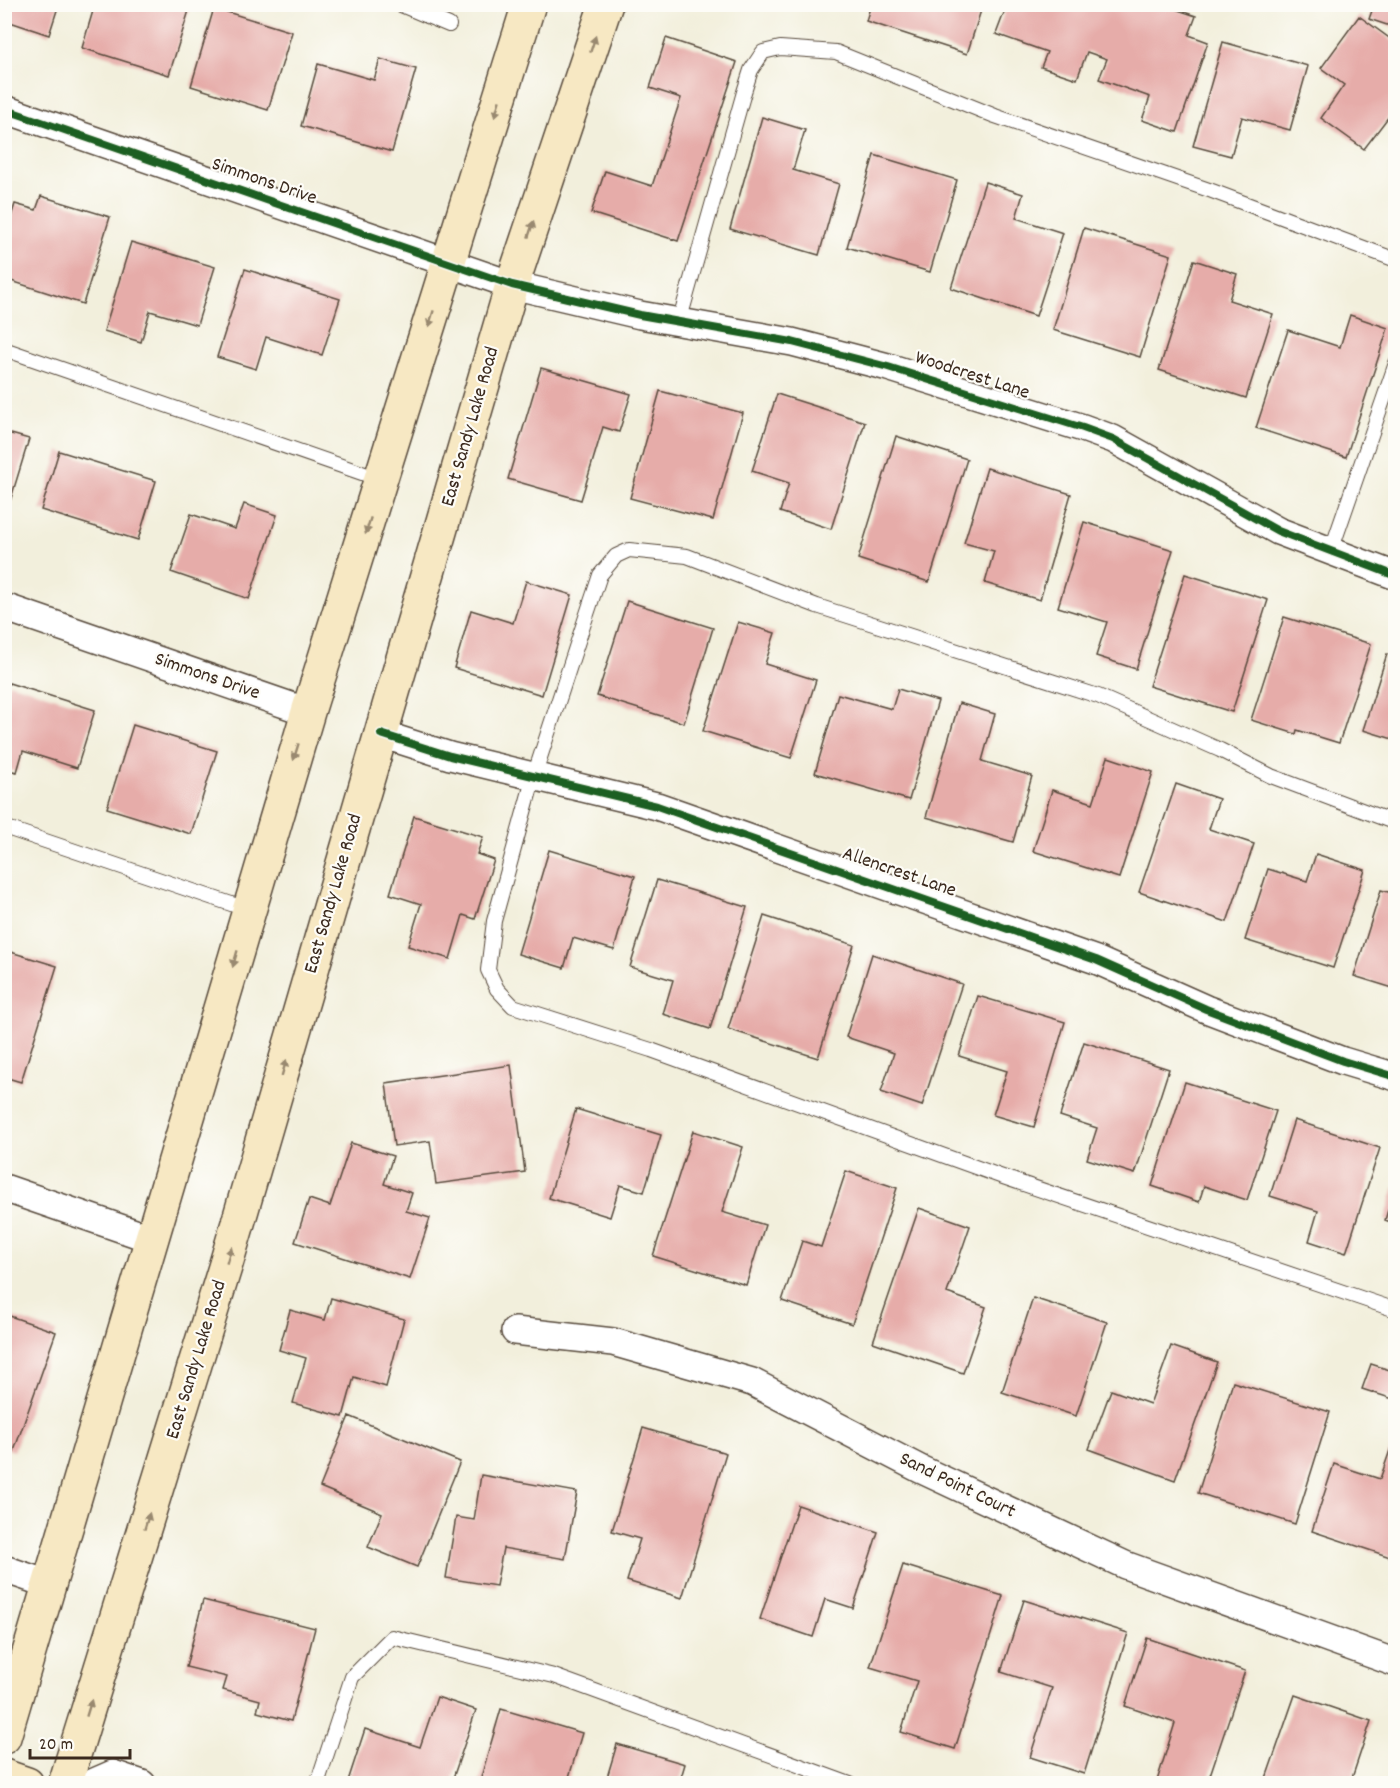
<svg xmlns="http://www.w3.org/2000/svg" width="1400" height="1788" font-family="Dekko,sans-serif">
	<rect width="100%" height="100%" fill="#fdfcf7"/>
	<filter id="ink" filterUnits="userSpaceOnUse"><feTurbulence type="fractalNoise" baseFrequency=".0167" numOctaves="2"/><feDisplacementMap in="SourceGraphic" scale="12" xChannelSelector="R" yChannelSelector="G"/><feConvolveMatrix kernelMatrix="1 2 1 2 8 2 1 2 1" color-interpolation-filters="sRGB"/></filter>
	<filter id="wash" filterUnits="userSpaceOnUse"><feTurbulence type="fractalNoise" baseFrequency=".008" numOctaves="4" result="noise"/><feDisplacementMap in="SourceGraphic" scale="24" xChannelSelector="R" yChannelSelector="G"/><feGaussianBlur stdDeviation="1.35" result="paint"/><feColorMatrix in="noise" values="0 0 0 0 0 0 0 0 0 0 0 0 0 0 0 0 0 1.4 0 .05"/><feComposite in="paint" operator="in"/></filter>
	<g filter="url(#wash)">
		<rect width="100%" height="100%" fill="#f2efdc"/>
		<g id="blocks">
			<path fill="#e6aca9" d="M4 4H59L49 35 4 20Z
				M95 4H191L169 75 82 48Z
				M871 4H983L967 54 866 21Z
				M1007 5H1163L1196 16 1189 35 1208 42 1177 132 1142 120 1150 97 1099 79 1107 59 1087 52 1077 79 1041 67 1047 52 996 34Z
				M1374 5H1396V28L1369 19Z
				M214 8 292 32 268 110 191 86Z
				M1359 16 1396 43V107L1364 149 1321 118 1344 85 1321 68Z
				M666 38 737 62 678 241 591 213 605 171 652 186 681 98 650 88Z
				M1223 42 1308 66 1290 130 1242 117 1231 156 1193 146Z
				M380 59 416 69 392 152 301 126 318 64 374 80Z
				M762 117 805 130 793 170 839 184 819 255 730 229Z
				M874 155 957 180 930 272 847 247Z
				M985 182 1023 194 1016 218 1063 233 1036 316 951 288Z
				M41 196 110 217 83 304 5 279V236L15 204 36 210Z
				M1084 228 1171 255 1140 357 1053 330Z
				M131 242 215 267 197 325 150 311 141 342 104 331Z
				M1194 260 1237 274 1229 300 1273 314 1246 398 1159 370Z
				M245 269 340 299 322 355 266 337 256 369 217 357Z
				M1350 315 1388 328 1346 457 1256 428 1288 330 1340 347Z
				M541 368 631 394 619 432 603 427 581 500 508 479Z
				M660 391 743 413 713 520 630 498Z
				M777 394 865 422 831 529 780 512 789 483 752 471Z
				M4 432 29 439 5 518H4Z
				M896 436 967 459 929 582 858 559Z
				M59 451 156 481 138 540 41 510Z
				M987 468 1071 494 1040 600 985 583 994 551 964 543Z
				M244 504 277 515 249 599 171 572 191 514 235 529Z
				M1084 522 1173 550 1136 669 1096 656 1107 622 1058 607Z
				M1185 574 1268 600 1232 712 1149 686Z
				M526 581 572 595 542 695 454 668 471 610 513 623Z
				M627 601 713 628 684 723 597 696Z
				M1284 617 1371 644 1339 743 1297 730 1296 734 1251 720Z
				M738 622 775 633 765 664 816 680 791 758 703 731Z
				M1387 654 1396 657V740L1363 730Z
				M9 683 95 710 77 768 23 751 17 772 4 769V696Z
				M898 689 938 701 909 800 815 773 838 694 892 709Z
				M959 703 995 714 982 761 1032 776 1013 842 926 817Z
				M133 725 217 751 191 834 107 808Z
				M1108 757 1153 772 1119 878 1033 851 1052 790 1093 803Z
				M1176 784 1219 799 1209 829 1254 844 1227 922 1139 892Z
				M414 816 483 837 477 854 494 860 475 919 463 915 450 959 408 946 421 904 390 894Z
				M549 850 635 876 614 950 573 938 564 968 518 954Z
				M1316 854 1365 870 1333 968 1245 940 1268 869 1307 881Z
				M657 880 747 907 710 1029 663 1014 673 980 630 967Z
				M1381 890 1396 894V989L1354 976Z
				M764 916 854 945 818 1058 728 1029Z
				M4 950 57 966 21 1082 4 1077Z
				M872 954 962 984 922 1106 881 1092 894 1053 846 1037Z
				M978 996 1065 1022 1034 1127 993 1115 1007 1071 959 1056Z
				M1084 1042 1169 1069 1135 1174 1087 1159 1097 1128 1060 1116Z
				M511 1065 525 1172 436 1184 430 1141 394 1146 386 1083Z
				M1185 1082 1276 1111 1247 1200 1204 1186 1199 1202 1152 1186Z
				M576 1109 661 1135 644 1192 620 1185 610 1217 549 1198Z
				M1294 1120 1380 1148 1346 1253 1309 1241 1318 1211 1270 1196Z
				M693 1131 743 1147 722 1212 765 1225 746 1285 653 1256Z
				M351 1143 393 1156 384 1184 412 1193 406 1211 430 1218 410 1279 295 1242 309 1199 330 1206Z
				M846 1171 897 1188 852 1324 782 1301 802 1241 821 1247Z
				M1395 1187H1396V1224L1385 1220Z
				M919 1208 970 1226 947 1293 986 1307 963 1373 873 1342Z
				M331 1298 404 1319 386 1387 354 1377 343 1417 293 1403 306 1358 279 1350 290 1310 325 1320Z
				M1033 1298 1107 1322 1076 1416 1002 1392Z
				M4 1314 56 1332 14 1451 4 1448Z
				M1171 1346 1217 1362 1175 1480 1089 1449 1111 1390 1150 1404Z
				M1371 1364 1396 1372V1400L1362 1389Z
				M1233 1382 1330 1412 1295 1524 1198 1493Z
				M349 1416 460 1462 417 1567 368 1547 382 1513 320 1487Z
				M643 1428 726 1453 682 1598 627 1581 640 1539 612 1531Z
				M1396 1433V1559L1312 1531 1334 1464 1380 1479Z
				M481 1475 577 1492 565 1559 503 1548 496 1586 446 1578 456 1517 474 1520Z
				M798 1505 878 1532 853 1608 825 1599 813 1637 760 1619Z
				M903 1565 1003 1596 955 1749 901 1732 917 1681 870 1667Z
				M203 1600 315 1628 291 1721 257 1712 260 1700 223 1690 227 1677 186 1667Z
				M1024 1600 1128 1633 1084 1774 1030 1757 1052 1688 1001 1672Z
				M1147 1638 1245 1671 1207 1784H1156L1175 1723 1125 1706Z
				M1295 1695 1371 1721 1350 1784H1264Z
				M437 1697 476 1710 451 1784H347L365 1729 420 1747Z
				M501 1709 582 1733 567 1784H479Z
				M617 1744 685 1764 679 1784H605Z"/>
		</g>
	</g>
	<g filter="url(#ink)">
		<use href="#blocks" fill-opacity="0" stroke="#56483a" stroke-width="1.5"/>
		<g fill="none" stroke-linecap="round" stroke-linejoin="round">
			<defs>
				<path id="service" d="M399 4 449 25
					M679 322 744 92 751 70 763 52 780 48 836 52 995 116 1212 191 1396 260
					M4 349 382 480
					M1331 551 1396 363
					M1396 823 1271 776 1220 750 1098 696 817 606 687 556 629 550 616 556 600 575 580 635 534 776 494 921 488 970 497 989 513 1006 651 1050 1000 1176 1396 1310
					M4 827 249 910
					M317 1784 352 1677 392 1637 554 1676 850 1784"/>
				<path id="minor" d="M4 109 512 285 640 315 792 342 888 367 1083 428 1113 439 1278 531 1396 576
					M4 607 308 712
					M381 734 450 756 657 806 1096 960 1206 1009 1343 1061 1396 1077
					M4 1188 152 1239
					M515 1331 613 1342 752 1382 920 1469 1125 1565 1396 1663
					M4 1569 48 1584
					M90 1784 113 1774 142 1784"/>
				<path id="secondary" d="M4 1737 308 712 529 4
					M4 1776 27 1784
					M65 1784 226 1264 512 285 606 4"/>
			</defs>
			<use href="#service" stroke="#56483a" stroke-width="16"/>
			<use href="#minor" stroke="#56483a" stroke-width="30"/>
			<use href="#secondary" stroke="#56483a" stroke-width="36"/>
			<use href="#service" stroke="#fff" stroke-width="14"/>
			<use href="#minor" stroke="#fff" stroke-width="27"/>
			<use href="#secondary" stroke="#f7e8c3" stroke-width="33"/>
			<defs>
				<path id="cycleway" d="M4 109 512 285 640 315 792 342 888 367 1083 428 1113 439 1278 531 1396 576
					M381 734 450 756 657 806 1096 960 1206 1009 1343 1061 1396 1077"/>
			</defs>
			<use href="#cycleway" stroke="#fdfcf7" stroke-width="11"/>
			<use href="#cycleway" stroke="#1b5e20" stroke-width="8"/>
		</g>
		<defs><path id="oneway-solid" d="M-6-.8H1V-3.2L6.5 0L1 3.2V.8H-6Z" transform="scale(1.5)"/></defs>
		<g fill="#998970">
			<use href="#oneway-solid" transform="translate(593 44) rotate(-72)"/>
			<use href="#oneway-solid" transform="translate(497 109) rotate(107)"/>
			<use href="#oneway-solid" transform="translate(531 229) rotate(-72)"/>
			<use href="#oneway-solid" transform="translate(431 319) rotate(107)"/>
			<use href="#oneway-solid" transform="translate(368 526) rotate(108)"/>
			<use href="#oneway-solid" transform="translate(296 752) rotate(107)"/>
			<use href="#oneway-solid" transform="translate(235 959) rotate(106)"/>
			<use href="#oneway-solid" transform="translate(284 1068) rotate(-74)"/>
			<use href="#oneway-solid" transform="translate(229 1255) rotate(-74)"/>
			<use href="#oneway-solid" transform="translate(147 1521) rotate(-73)"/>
			<use href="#oneway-solid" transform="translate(89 1708) rotate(-73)"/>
		</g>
	</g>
	<g text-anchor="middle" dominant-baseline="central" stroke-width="4.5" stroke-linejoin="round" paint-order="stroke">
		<g font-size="20" fill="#3b2a1e" stroke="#fdfcf7">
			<text transform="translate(264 182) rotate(19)">Simmons Drive</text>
			<text transform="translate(972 376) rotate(18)">Woodcrest Lane</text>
			<text transform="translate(471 427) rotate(-74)">East Sandy Lake Road</text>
			<text transform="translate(207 677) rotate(19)">Simmons Drive</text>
			<text transform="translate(899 873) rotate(19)">Allencrest Lane</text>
			<text transform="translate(334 894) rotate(-74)">East Sandy Lake Road</text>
			<text transform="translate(197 1360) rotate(-73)">East Sandy Lake Road</text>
			<text transform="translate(957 1486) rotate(26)">Sand Point Court</text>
		</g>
	</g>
	<rect width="1400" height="1788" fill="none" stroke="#fdfcf7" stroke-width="24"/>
	<path d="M30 1749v9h100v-9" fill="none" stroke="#3b2a1e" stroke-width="3"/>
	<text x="39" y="1749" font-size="18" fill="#3b2a1e" stroke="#fdfcf7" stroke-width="4.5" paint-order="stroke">20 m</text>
</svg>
